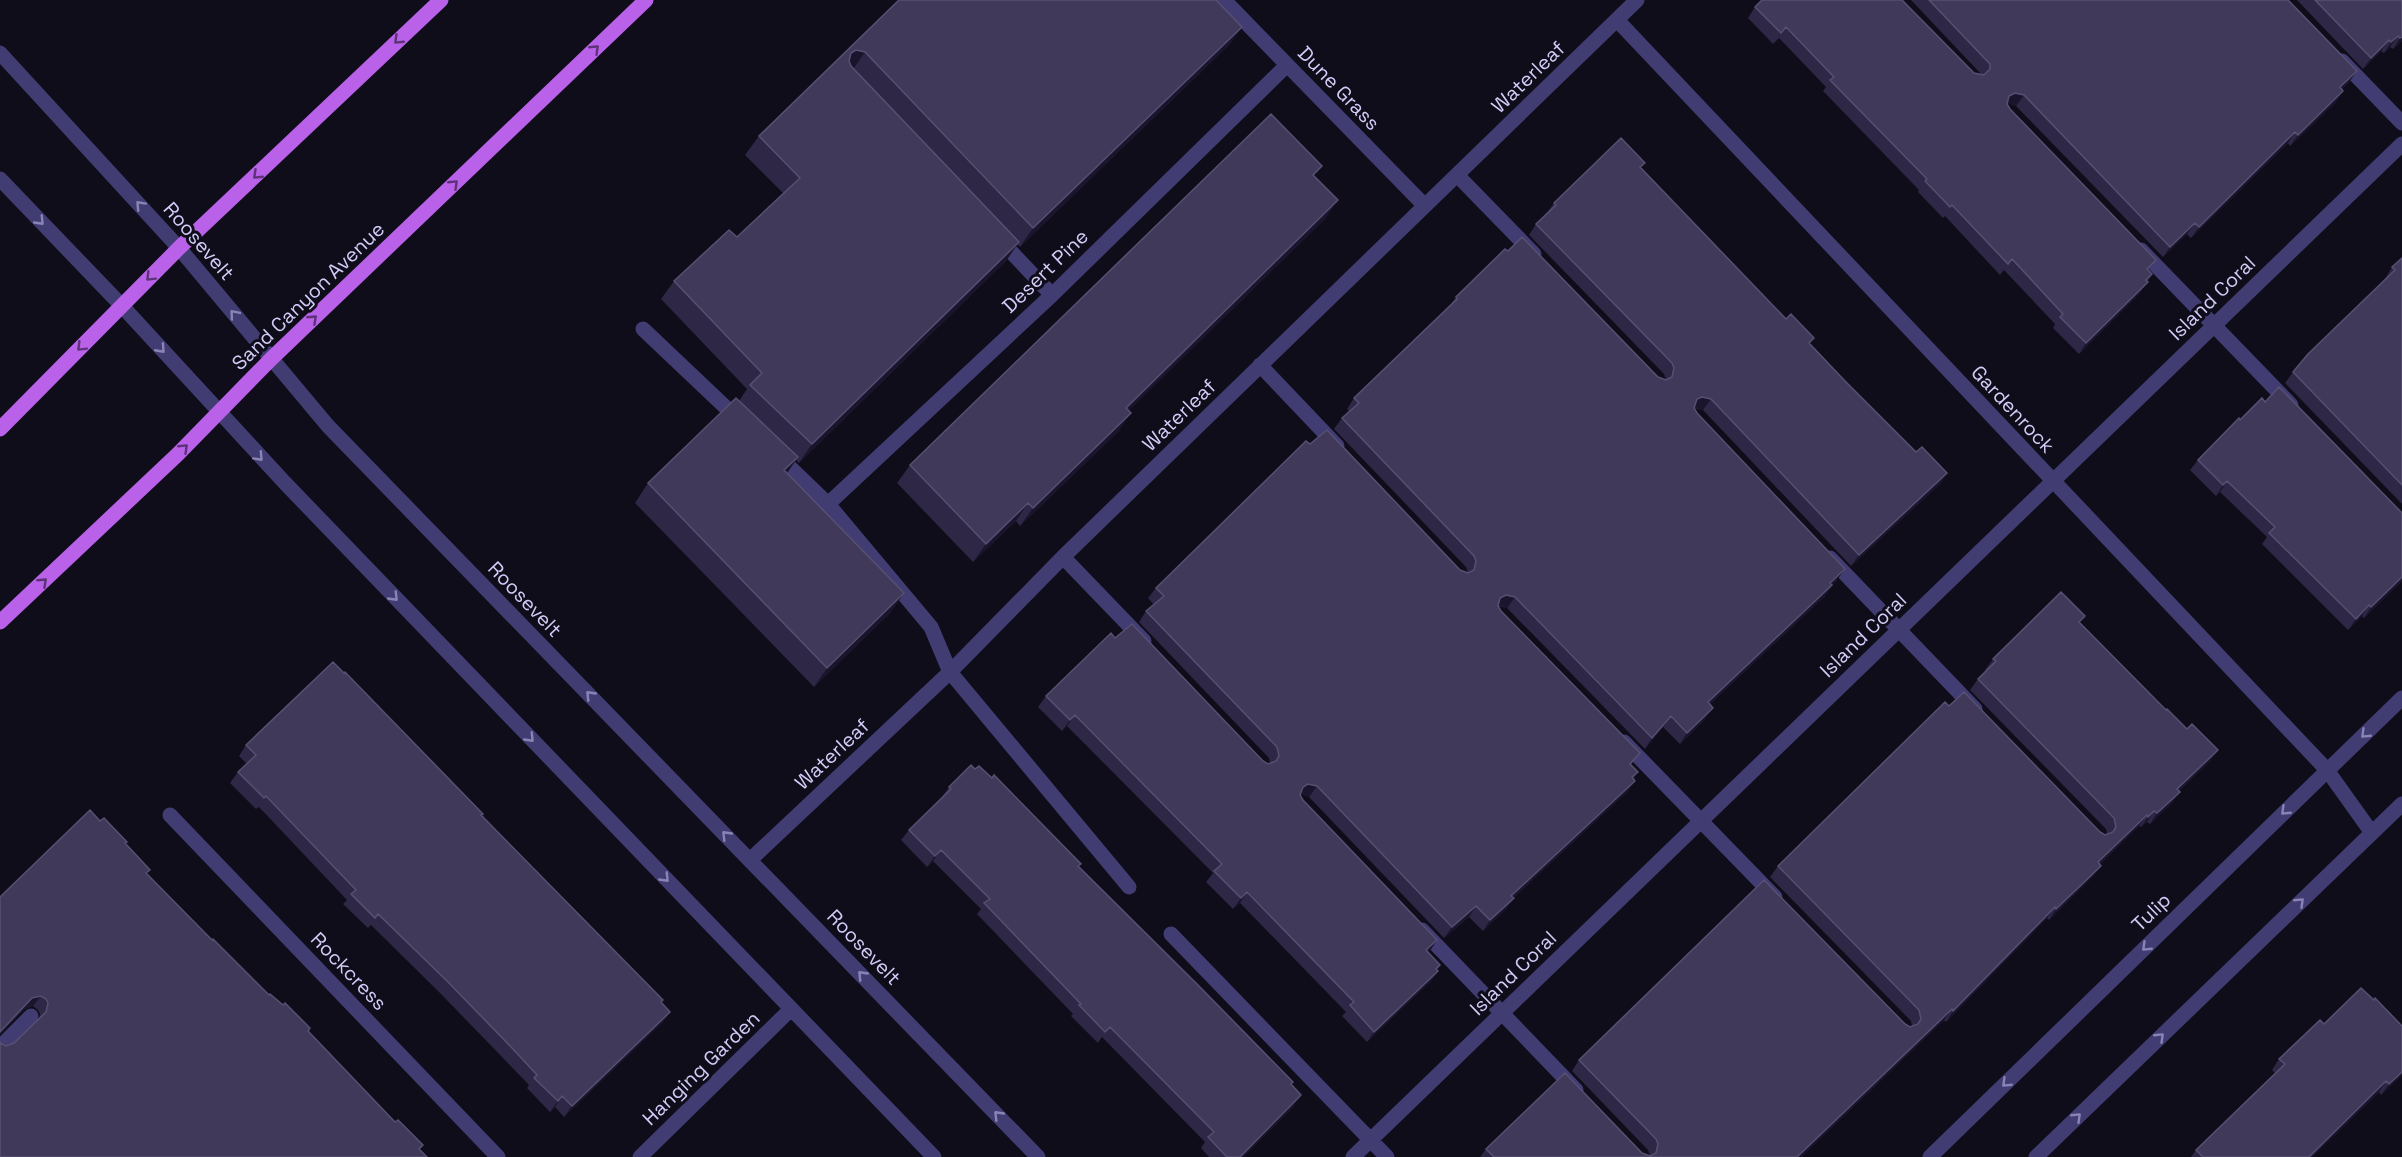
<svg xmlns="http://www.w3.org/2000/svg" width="2402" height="1157" font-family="'Space Grotesk',sans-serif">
	<rect width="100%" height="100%" fill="#0f0d19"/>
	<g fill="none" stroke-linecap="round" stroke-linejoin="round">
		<path stroke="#413d73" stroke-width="15" d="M1224 0 1425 206
			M1617 20 2327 770 2372 833
			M0 53 179 248 328 426 1038 1157
			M2342 61 2402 123
			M1457 175 1534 254
			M0 179 122 306 285 483 934 1157
			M998 238 1052 295
			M2141 250 2291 405
			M643 329 739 420
			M1260 365 1337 446
			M777 455 828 504 931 627 950 672 1129 887
			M828 504 1052 295 1287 65
			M1063 557 1144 641
			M1830 558 1975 709
			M1624 742 1775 897
			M170 815 498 1157
			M750 860 950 672 1063 557 1637 0
			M1422 930 1576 1090
			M1171 934 1387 1157
			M0 1047 31 1016
			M640 1157 791 1009
			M1353 1157 2402 144
			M1930 1157 2402 698
			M2036 1157 2402 804"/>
		<path stroke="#ba61ea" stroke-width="15" d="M0 429 179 248 441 0
			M0 622 178 454 271 359 646 0"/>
	</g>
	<path fill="#2e2745" d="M899 0 1242 27 1229 45 1020 247 1017 244 1006 261 799 463 796 460 787 473 904 593 890 613 814 687 635 503 648 483 739 401 747 389 661 299 674 281 737 237 783 193 745 155 759 136Z
		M1911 0H2288L2357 71 2349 82 2342 89 2336 102 2290 146 2288 143 2191 238 2187 234 2163 257 2016 106 2007 103 2010 109 2152 274 2140 293 2079 354 2053 328 2055 324 2004 270 2000 275 1945 216 1943 218 1918 192 1919 190 1823 91 1826 87 1779 38 1773 44 1748 18 1755 7 1982 75Z
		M2297 0H2402V41L2393 49 2390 47 2384 53 2381 51 2363 69Z
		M1645 163 1641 168 1845 381 1916 452 1947 473 1940 484 1851 566 1703 410 1694 408 1697 413 1837 580 1832 585 1825 596 1710 704 1705 719 1680 744 1663 727 1645 749 1507 608 1498 606 1501 611 1638 772 1633 779 1635 781 1627 792 1513 898 1506 909 1483 931 1469 917 1444 938 1309 797 1300 794 1303 800 1437 940 1428 952 1438 971 1430 982 1367 1042 1342 1016 1346 1012 1240 903 1233 909 1206 882 1213 873 1067 726 1062 731 1038 707 1046 696 1115 638 1263 761 1268 764 1270 763 1269 758 1139 622 1146 611 1154 605 1148 598 1156 588 1310 444 1460 570 1468 573 1466 567 1334 429 1342 418 1349 411 1347 409 1354 398 1449 307 1456 297 1666 380 1664 374 1529 235 1536 224 1546 214 1554 203Z
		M1315 177 1326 218 1129 410 1119 431 1020 526 1016 521 973 562 897 483 910 465Z
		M2402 258V504L2285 383 2293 372 2385 279 2392 267Z
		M2265 402 2402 513V581L2364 618 2362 616 2348 630 2262 544 2267 537 2220 492 2216 496 2190 470 2198 460 2240 420Z
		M2080 623 2166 710 2187 729 2218 750 2210 761 2179 791 2172 803 2150 824 2147 822 2141 827 2139 826 2100 864 2093 876 2049 920 2047 918 1946 1022 1944 1020 1801 1157H1480L1486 1149 1642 1153 1650 1156 1648 1150 1572 1071 1579 1060 1905 1024 1910 1027 1912 1026 1911 1021 1770 877 1778 866 2100 832 2105 835 2107 834 2106 829 1970 690 1978 679 1986 671 1985 670 1993 659Z
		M246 745 483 814 482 815 670 1012 663 1022 564 1117 555 1107 550 1112 527 1088 529 1085 504 1059 439 992 371 925 368 928 343 904 347 900 259 807 256 809 230 783 238 772 247 764 239 756Z
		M949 787 1079 867 1291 1085 1294 1106 1243 1157H1209L1201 1148 1205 1142 1102 1037 1098 1043 1071 1016 1073 1014 977 914 981 909 933 861 927 867 901 840 909 830 942 797Z
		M100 821 125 844 147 874 212 940 308 1032 395 1122 423 1145 420 1149 0 1157V1043L6 1046 14 1043 39 1018 40 1014 38 1010 33 1006 25 1009Z
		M2324 1024 2402 1026V1075L2381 1095 2379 1092 2312 1157H2191L2196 1150 2275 1073 2272 1070 2279 1059Z"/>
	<path fill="#1a152c" d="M1242 27 1229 45 1020 247 1033 228Z
		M2398 36 2390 47 2384 53 2391 42Z
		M2402 37V41L2393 49 2400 38Z
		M2389 40 2381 51 2363 69 2371 58Z
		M856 50 865 52 852 71 843 68 851 53Z
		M2357 71 2349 82 2333 98 2340 87Z
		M2343 91 2336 102 2290 146 2298 135Z
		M2015 93 2024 95 2016 106 2007 103 2009 96Z
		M2295 132 2288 143 2191 238 2199 227Z
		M1338 200 1326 218 1113 426 1126 408Z
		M2195 223 2187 234 2163 257 2170 247Z
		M1019 242 1006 261 799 463 812 444Z
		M2152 274 2140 293 2079 354 2086 343Z
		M1702 397 1711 399 1703 410 1694 407 1697 399Z
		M1131 413 1119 431 1020 526 1033 508Z
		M798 457 785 476 784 470Z
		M1947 473 1940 484 1851 566 1859 555Z
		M2227 481 2220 492 2216 496 2223 485Z
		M1028 503 1016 521 973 562 986 544Z
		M1845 569 1837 580 1823 594 1830 583Z
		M2402 577V581L2364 618 2371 607Z
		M1832 585 1825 596 1700 713 1708 702Z
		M904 593 890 613 814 687 827 668Z
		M1506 595 1515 597 1507 608 1498 605 1500 598Z
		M2369 605 2362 616 2348 630 2356 619Z
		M1713 708 1705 719 1680 744 1687 733Z
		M1075 715 1067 726 1062 731 1070 720Z
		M1671 716 1663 727 1645 749 1652 738Z
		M2218 750 2210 761 2169 800 2177 789Z
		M1635 781 1627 792 1503 907 1511 896Z
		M1308 784 1317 786 1309 797 1300 794 1303 787Z
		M2180 792 2172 803 2150 824 2157 813Z
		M2154 811 2147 822 2141 827 2148 817Z
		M2147 815 2139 826 2090 873 2098 862Z
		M941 850 933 861 927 867 935 856Z
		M2101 866 2093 876 2049 920 2056 909Z
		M1247 892 1240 903 1233 909 1241 898Z
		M1514 898 1506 909 1483 931 1490 920Z
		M1476 906 1469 917 1444 938 1452 927Z
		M2055 907 2047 918 1946 1022 1953 1011Z
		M1437 940 1430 951 1418 961 1426 950Z
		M1440 965 1430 982 1367 1042 1374 1032Z
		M41 996 33 1006 25 1009 0 1035V1032L32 998Z
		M1952 1009 1944 1020 1801 1157H1797Z
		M670 1012 663 1022 564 1117 572 1106Z
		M2402 1072V1075L2381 1095 2389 1084Z
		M2386 1081 2379 1092 2312 1157H2309Z
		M1301 1095 1294 1106 1243 1157H1240Z
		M562 1096 555 1107 550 1112 558 1101Z"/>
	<path fill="#403959" stroke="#575072" stroke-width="1.5" d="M899 0H1216L1242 27 1033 228 865 52 856 50 851 53 849 61 851 66 1019 242 812 444 750 385 762 373 674 281 729 230 737 237 800 178 759 136Z
		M1762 0H1902L1974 73 1984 75 1990 69V64L1929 0H2288L2357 71 2340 87 2343 91 2298 135 2295 132 2199 227 2195 223 2170 247 2024 95 2015 93 2009 96 2007 104 2010 109 2156 260 2147 269 2152 274 2146 280 2148 282 2086 343 2060 317 2063 314 2012 259 2008 264 1952 205 1950 207 1925 181 1927 179 1830 80 1834 77 1786 27 1781 33 1755 7Z
		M2315 0H2402V37L2400 38 2398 36 2391 42 2389 40 2371 58Z
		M1271 114 1322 166 1313 175 1338 200 1126 408 1131 413 1033 508 1028 503 986 544 910 465Z
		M1621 138 1645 163 1640 167 1786 319 1791 314 1814 338 1809 343 1845 381 1916 452 1922 447 1947 473 1859 555 1711 399 1702 397 1697 399 1694 408 1697 413 1845 569 1830 583 1832 585 1708 702 1713 708 1687 733 1671 716 1652 738 1515 597 1506 595 1500 598 1498 606 1501 611 1640 753 1630 764 1638 772 1632 777 1635 781 1511 896 1514 898 1490 920 1476 906 1452 927 1317 786 1308 784 1303 787 1300 795 1303 800 1437 940 1426 950 1440 965 1436 969 1438 971 1374 1032 1350 1005 1354 1002 1247 892 1241 898 1214 871 1222 864 1075 715 1070 720 1046 696 1111 633 1115 638 1132 624 1263 761 1268 764 1276 761 1279 756 1277 747 1146 611 1164 596 1156 588 1306 441 1310 444 1327 430 1460 570 1468 573 1474 570 1476 561 1474 556 1342 418 1359 403 1354 398 1457 299 1456 297 1505 249 1508 251 1522 237 1658 377 1666 380 1672 377 1674 368 1672 363 1536 224 1556 205 1554 203Z
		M2402 258V485L2293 372 2308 354 2395 270 2392 267Z
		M2279 387 2402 513V577L2371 607 2369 605 2356 619 2269 533 2275 527 2227 481 2223 485 2198 460 2239 418 2240 420 2262 398 2265 402Z
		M736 398 798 457 784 470 904 593 827 668 648 483Z
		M2061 592 2085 616 2079 622 2166 710 2167 709 2187 729 2192 724 2218 750 2177 789 2180 792 2157 813 2154 811 2148 817 2147 815 2098 862 2101 866 2056 909 2055 907 1953 1011 1952 1009 1797 1157H1494L1486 1149 1565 1073 1642 1153 1650 1156 1656 1153 1658 1144 1656 1139 1579 1060 1764 880 1905 1024 1910 1027 1918 1024 1921 1019 1919 1010 1778 866 1945 702 1949 706 1964 692 2100 832 2105 835 2113 832 2116 827 2114 818 1978 679 1996 661 1993 659Z
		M333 662 344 673 345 672 483 814 481 815 663 1000 661 1002 670 1012 572 1106 562 1096 558 1101 534 1078 537 1075 512 1048 447 981 378 914 375 918 351 894 356 890 266 796 264 798 238 772 256 755 246 745Z
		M971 765 975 769 979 766 992 778 994 775 1081 864 1078 866 1197 984 1293 1082 1291 1084 1301 1095 1240 1157H1227L1208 1137 1214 1132 1110 1027 1105 1032 1079 1005 1081 1004 984 903 990 899 941 850 935 856 909 830 951 789 949 787Z
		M90 810 100 821 104 818 127 842 125 843 150 870 146 873 212 940 213 939 269 995 270 994 283 1005 285 1003 310 1028 308 1031 395 1122 398 1120 423 1145 419 1149 427 1157H0V1041V1043L6 1046 14 1043 46 1012 48 1003 46 999 41 996 32 998 0 1032V897Z
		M2361 988 2374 1000 2375 998 2402 1026V1072L2389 1084 2386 1081 2309 1157H2203L2196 1150 2285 1064 2279 1059 2320 1020 2324 1024Z"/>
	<defs><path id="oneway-chevron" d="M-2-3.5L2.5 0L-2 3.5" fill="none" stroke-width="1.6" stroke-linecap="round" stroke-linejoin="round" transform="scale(1.5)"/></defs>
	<g stroke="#5c3377">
		<use href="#oneway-chevron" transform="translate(398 40) rotate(136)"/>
		<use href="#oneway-chevron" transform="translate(595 49) rotate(-44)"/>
		<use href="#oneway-chevron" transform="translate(257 175) rotate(136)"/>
		<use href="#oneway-chevron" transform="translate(454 184) rotate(-44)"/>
		<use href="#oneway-chevron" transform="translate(150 277) rotate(135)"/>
		<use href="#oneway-chevron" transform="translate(313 319) rotate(-43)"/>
		<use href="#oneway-chevron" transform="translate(81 347) rotate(135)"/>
		<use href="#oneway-chevron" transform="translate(184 448) rotate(-44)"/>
		<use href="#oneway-chevron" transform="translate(43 582) rotate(-43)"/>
	</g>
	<g stroke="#8a84b6">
		<use href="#oneway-chevron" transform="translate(140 205) rotate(-133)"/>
		<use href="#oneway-chevron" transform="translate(40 221) rotate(46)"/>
		<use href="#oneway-chevron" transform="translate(234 314) rotate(-130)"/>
		<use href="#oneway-chevron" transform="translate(161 349) rotate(48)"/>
		<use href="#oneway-chevron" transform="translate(259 457) rotate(47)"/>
		<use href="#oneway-chevron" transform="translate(394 597) rotate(46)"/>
		<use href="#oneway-chevron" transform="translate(590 695) rotate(-134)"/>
		<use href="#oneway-chevron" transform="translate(2365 734) rotate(136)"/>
		<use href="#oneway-chevron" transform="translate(530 738) rotate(46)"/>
		<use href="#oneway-chevron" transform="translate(2285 811) rotate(136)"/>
		<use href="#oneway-chevron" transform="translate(726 835) rotate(-134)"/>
		<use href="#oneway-chevron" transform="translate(665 878) rotate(46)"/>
		<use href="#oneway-chevron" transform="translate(2300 902) rotate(-44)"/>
		<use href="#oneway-chevron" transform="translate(2146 947) rotate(136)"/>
		<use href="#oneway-chevron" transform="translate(862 975) rotate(-134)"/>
		<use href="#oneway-chevron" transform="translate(2160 1037) rotate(-44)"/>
		<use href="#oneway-chevron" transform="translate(2006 1083) rotate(136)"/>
		<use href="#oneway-chevron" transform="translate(998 1115) rotate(-134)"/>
		<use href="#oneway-chevron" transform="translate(2077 1117) rotate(-44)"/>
	</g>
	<g text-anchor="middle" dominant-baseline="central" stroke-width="6" stroke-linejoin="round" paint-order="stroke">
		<g font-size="20" fill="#d2ccf8" stroke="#0f0d19">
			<text transform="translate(1528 77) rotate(-44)">Waterleaf</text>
			<text transform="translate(1339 88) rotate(46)">Dune Grass</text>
			<text transform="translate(199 241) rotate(49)">Roosevelt</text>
			<text transform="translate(1045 271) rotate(-44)">Desert Pine</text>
			<text transform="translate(308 296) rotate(-44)">Sand Canyon Avenue</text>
			<text transform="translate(2212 298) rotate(-44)">Island Coral</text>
			<text transform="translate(2013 409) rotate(47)">Gardenrock</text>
			<text transform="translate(1179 415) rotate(-44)">Waterleaf</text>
			<text transform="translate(525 599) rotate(46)">Roosevelt</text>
			<text transform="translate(1863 635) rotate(-44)">Island Coral</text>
			<text transform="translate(832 754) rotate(-43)">Waterleaf</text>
			<text transform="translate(2151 912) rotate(-44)">Tulip</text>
			<text transform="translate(864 947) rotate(46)">Roosevelt</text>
			<text transform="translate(349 971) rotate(46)">Rockcress</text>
			<text transform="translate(1513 973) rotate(-44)">Island Coral</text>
			<text transform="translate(701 1068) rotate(-44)">Hanging Garden</text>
		</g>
	</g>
</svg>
